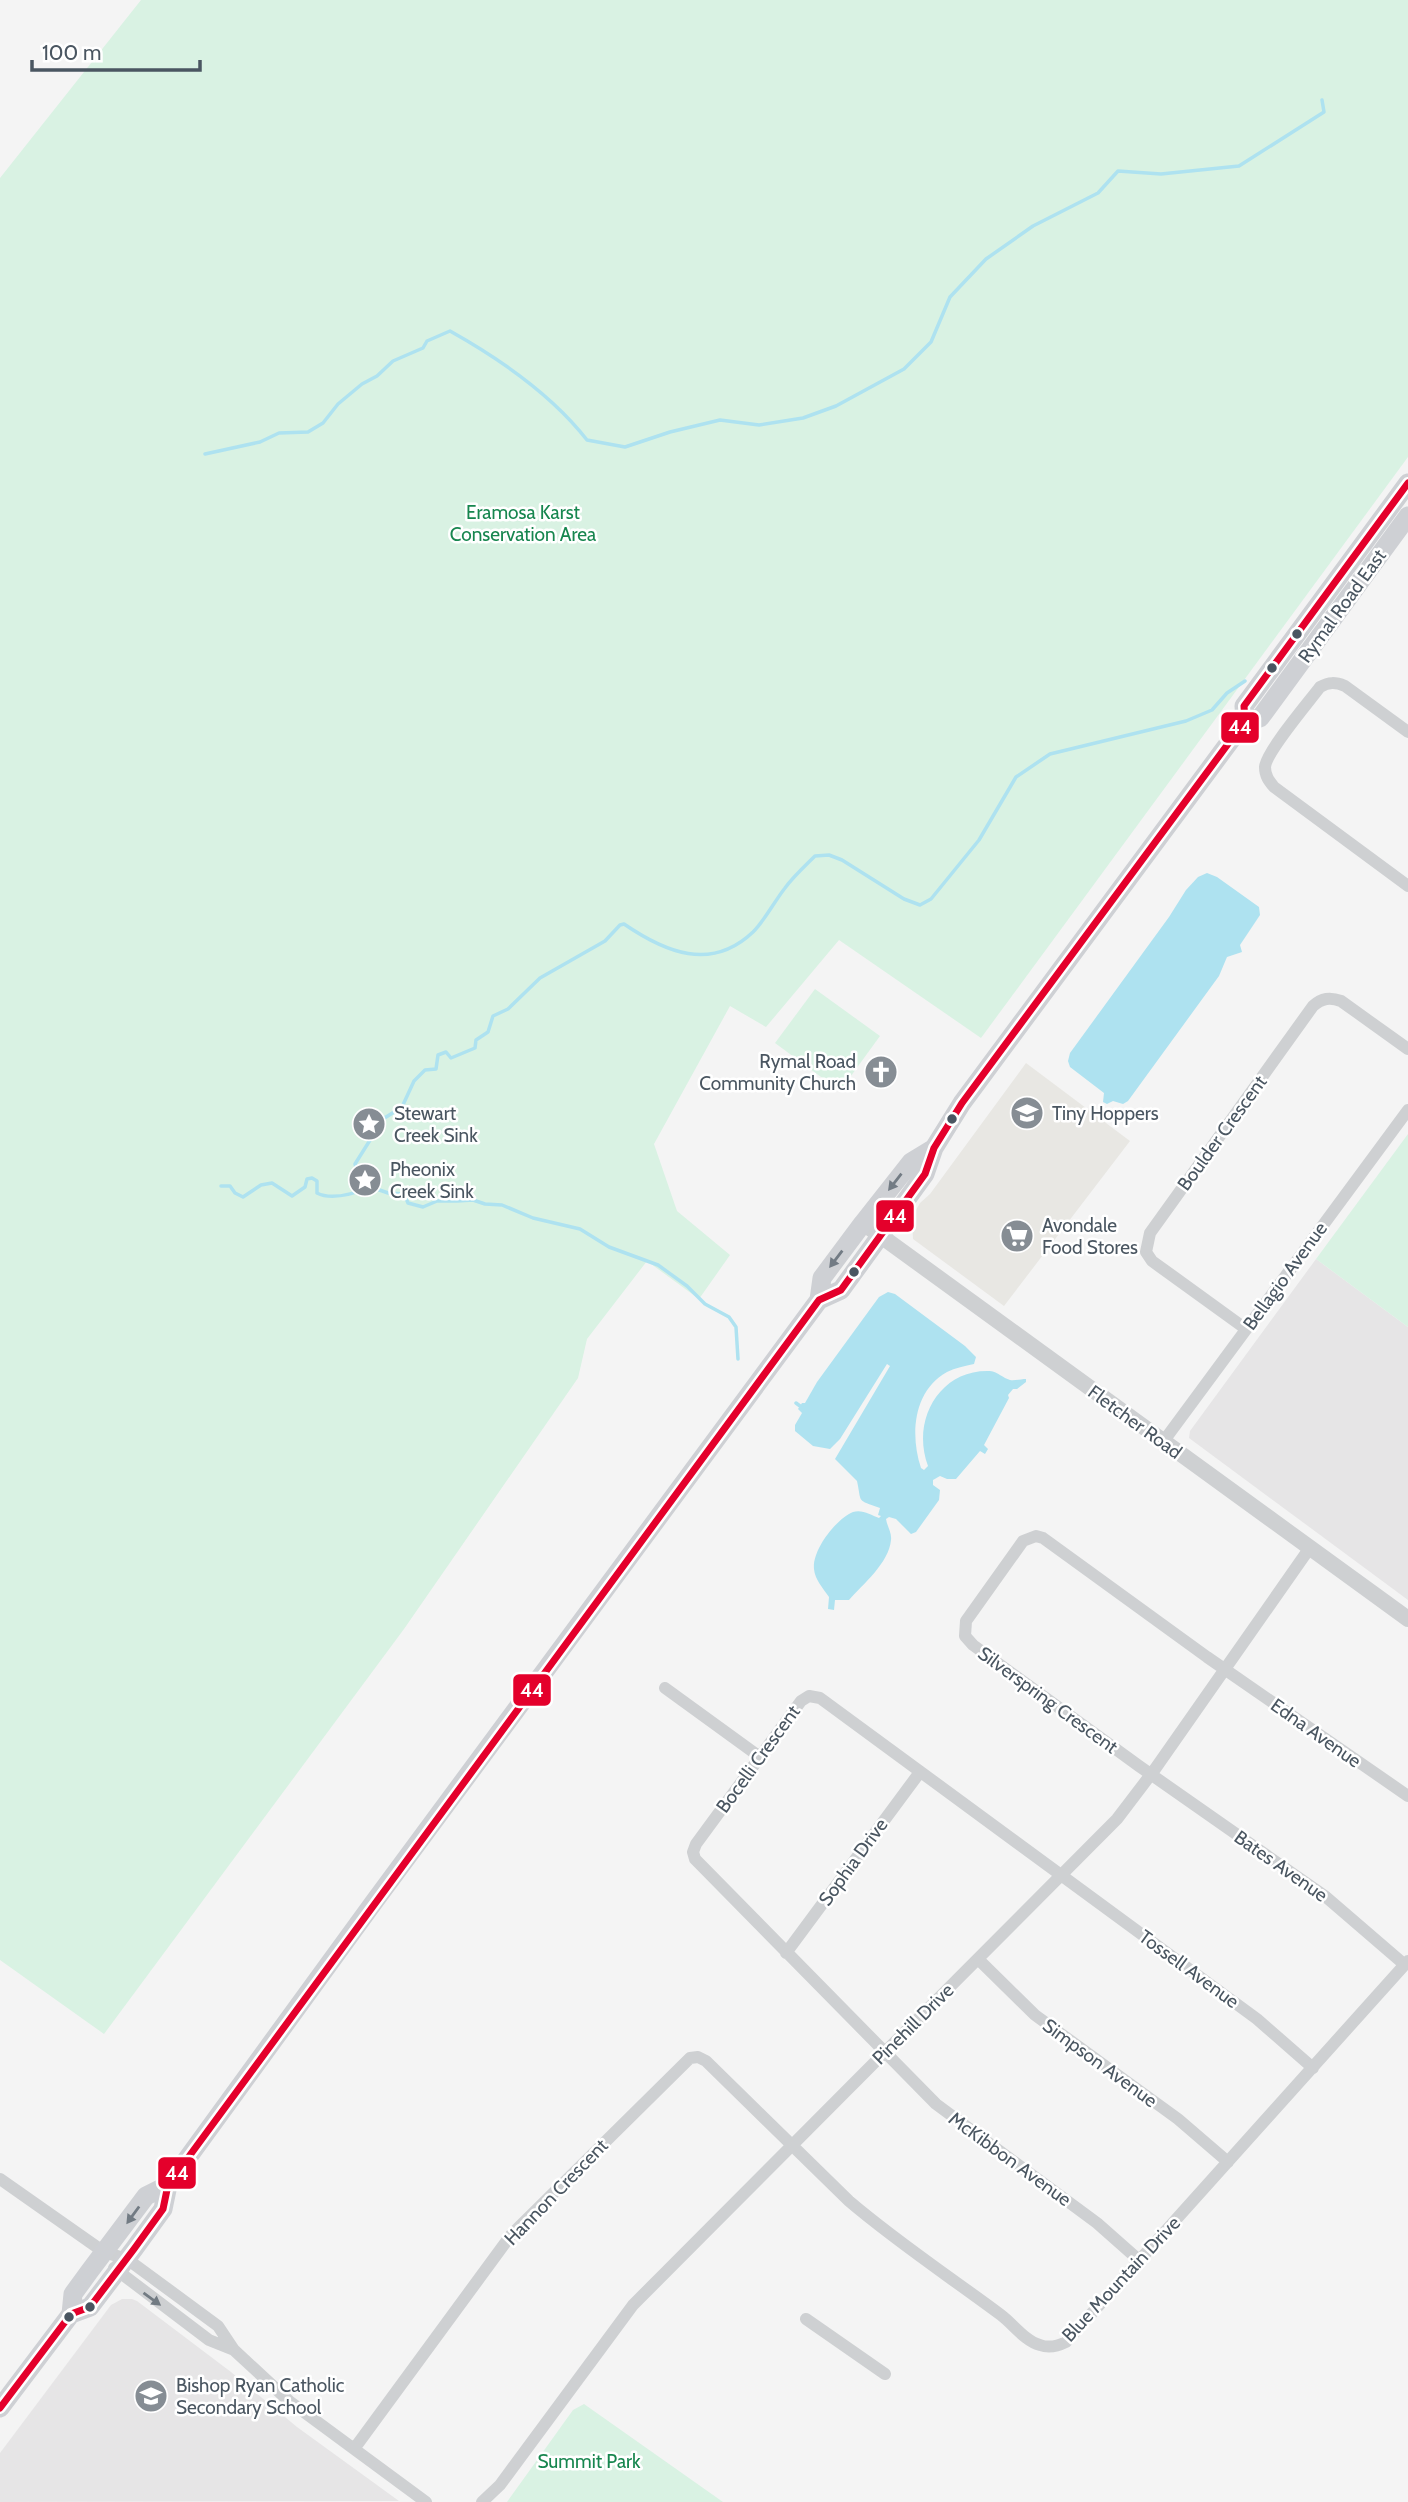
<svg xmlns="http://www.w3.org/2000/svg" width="1408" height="2502" font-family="Cabin,sans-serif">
	<rect width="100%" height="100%" fill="#f4f4f4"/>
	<path fill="#e8e7e3" d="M1026 1063 1130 1141 1004 1306 913 1239 912 1217 920 1203 930 1194Z"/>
	<path fill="#e6e5e6" d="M1316 1259 1408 1327V1600L1189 1438 1190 1431Z
		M122 2299H132L137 2301 231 2372 297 2427 399 2501 0 2502V2453L111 2305Z"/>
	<path fill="#d9f2e3" d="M141 0H1408V457L981 1038 839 940 766 1027 730 1006 654 1144 677 1211 730 1255 699 1299 647 1261 587 1339 578 1378 404 1629 104 2034 0 1960V178Z
		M815 989 880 1036 840 1091 775 1043Z
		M1408 1134V1327L1316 1259Z
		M584 2404 723 2502H507L573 2410Z"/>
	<path fill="#aee2f0" d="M1207 873 1217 877 1259 907 1260 915 1240 945 1242 952 1227 957 1219 976 1128 1101 1123 1104 1113 1101 1107 1104 1103 1102 1104 1093 1070 1067 1068 1061 1070 1053 1169 917 1186 890 1198 877Z
		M888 1292 895 1294 965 1346 976 1357 974 1364C965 1366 955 1368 947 1372 913 1391 910 1435 921 1468L924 1470 928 1466C911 1421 939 1369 990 1371 998 1372 1003 1378 1010 1380 1014 1381 1021 1379 1026 1379V1382L1017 1389H1013L1008 1395 1009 1398 984 1445 988 1449 985 1454 980 1451 956 1479H947L940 1476 933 1480V1485L940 1490 939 1500 916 1532 911 1534 896 1519 889 1517 886 1519C887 1526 892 1533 891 1540 889 1563 863 1584 849 1600H835L834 1610 828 1609 829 1597C823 1588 815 1580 814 1569 812 1550 836 1519 853 1512 862 1509 871 1515 879 1518L881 1516 878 1515 880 1508C856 1499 862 1504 857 1481L835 1459 890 1366 887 1364 840 1439 830 1449 813 1446 795 1431V1425L802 1413 798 1409 802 1403H805L817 1382 879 1297Z"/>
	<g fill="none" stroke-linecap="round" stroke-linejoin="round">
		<path stroke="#aee2f0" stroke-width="3.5" d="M205 454 260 442 279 433 308 432 323 423 338 404 362 384 377 376 393 361 423 348 427 341 450 331C500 359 552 395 587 440L625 447 670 432 720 420 759 425 803 418 836 406 904 369 931 342 950 297 986 259 1033 226 1098 193 1118 171 1161 174 1239 166 1324 112 1322 100
			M221 1186H230L235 1193 243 1197 261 1185 272 1183 292 1196 305 1187 307 1179 312 1178 317 1181V1193C332 1201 356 1193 371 1187L388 1193 404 1194 408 1203 423 1207 437 1201H457L473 1200 485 1204 502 1205 533 1218 580 1229 609 1247 658 1265 687 1286 705 1304 729 1317 736 1327 738 1359
			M371 1187 370 1170 367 1168 357 1171 355 1164 372 1137 375 1124 402 1107 414 1081 425 1070 436 1069 438 1055 446 1052 451 1058 475 1048 476 1040 488 1032 493 1016 508 1009 540 978 605 941 620 925 624 924C665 952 711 972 753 932 765 920 774 902 785 888 793 877 804 867 815 856L829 855 842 860 904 899 920 905 931 899 979 840 1016 777 1050 754 1186 721 1212 710 1227 693 1245 681
			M796 1403 800 1406"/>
		<path stroke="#ced0d2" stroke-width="12" d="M1408 732 1345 686C1335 682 1329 682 1320 687 1308 703 1266 752 1265 767 1265 776 1269 781 1274 787L1408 886
			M1246 1329 1152 1261 1146 1252 1150 1233 1313 1006C1322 998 1330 997 1341 1001L1408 1049
			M1163 1442 1408 1110
			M665 1688 760 1757
			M786 1953 920 1772
			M978 1959 1035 2015 1178 2119 1228 2162
			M1405 1965 1326 1897 1139 1766 973 1645 965 1636 966 1621 1023 1541 1036 1536 1043 1538 1207 1657 1408 1796
			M0 2179 104 2252 127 2259 218 2326 234 2350 289 2401 426 2502
			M1140 2261 1097 2223 936 2104 695 1859 693 1852 696 1844 801 1701 809 1696 820 1698 1257 2019 1313 2068
			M114 2268 209 2340 234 2350
			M806 2319 885 2374
			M354 2449 511 2235 690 2058 698 2057 706 2061 849 2201C897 2242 950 2277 1001 2315 1013 2324 1025 2341 1040 2345 1048 2348 1058 2346 1066 2342L1408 1961
			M482 2502 500 2485 633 2305 1117 1819 1155 1769 1309 1549"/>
		<path stroke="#ced0d2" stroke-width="16" d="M863 1223 1408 1619"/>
		<path stroke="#ced0d4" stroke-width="19" d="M1245 721 1260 718 1408 516
			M819 1300 822 1278 863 1223 911 1162 934 1148
			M71 2314 90 2307 134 2249 163 2209 168 2185 374 1902 819 1300 841 1290 925 1174 934 1148 962 1103 1245 721 1244 706 1408 483
			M0 2408 71 2314 73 2294 89 2272 146 2196 168 2185"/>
		<defs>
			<path id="bus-1" d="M0 2408 71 2314 90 2307 134 2249 163 2209 168 2185 819 1300 841 1290 925 1174 934 1148 962 1103 1245 721 1244 706 1408 483"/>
		</defs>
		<use href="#bus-1" stroke="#fff" stroke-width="12"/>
		<use href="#bus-1" stroke="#e4002b" stroke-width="7"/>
	</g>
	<defs><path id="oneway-solid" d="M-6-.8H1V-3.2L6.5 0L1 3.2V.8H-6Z" transform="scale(1.75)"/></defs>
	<g fill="#727b84">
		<use href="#oneway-solid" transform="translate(895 1182) rotate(128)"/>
		<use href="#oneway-solid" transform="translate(836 1259) rotate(127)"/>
		<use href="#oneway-solid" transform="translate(133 2215) rotate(126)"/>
	</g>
	<use fill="#727b83" href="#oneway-solid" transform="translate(152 2299) rotate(36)"/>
	<defs>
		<symbol id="church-disc" viewBox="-11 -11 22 22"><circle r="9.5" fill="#868d94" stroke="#fff"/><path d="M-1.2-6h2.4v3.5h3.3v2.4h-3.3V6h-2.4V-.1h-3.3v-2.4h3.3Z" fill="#fff"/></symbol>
		<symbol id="school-disc" viewBox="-11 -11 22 22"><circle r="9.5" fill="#868d94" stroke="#fff"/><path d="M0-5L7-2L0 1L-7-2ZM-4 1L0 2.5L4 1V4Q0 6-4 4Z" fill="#fff"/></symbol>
		<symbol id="sight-disc" viewBox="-11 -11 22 22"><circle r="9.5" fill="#868d94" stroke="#fff"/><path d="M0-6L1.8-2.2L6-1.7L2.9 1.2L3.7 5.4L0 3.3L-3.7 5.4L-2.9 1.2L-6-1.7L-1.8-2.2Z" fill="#fff"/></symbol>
		<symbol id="supermarket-disc" viewBox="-11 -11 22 22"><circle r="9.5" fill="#868d94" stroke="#fff"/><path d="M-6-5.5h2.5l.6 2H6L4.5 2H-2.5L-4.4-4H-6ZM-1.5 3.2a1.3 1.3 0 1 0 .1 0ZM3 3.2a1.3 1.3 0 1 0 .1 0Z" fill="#fff"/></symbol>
	</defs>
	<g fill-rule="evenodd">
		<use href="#church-disc" x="862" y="1053" width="38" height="38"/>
		<use href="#school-disc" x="1008" y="1094" width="38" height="38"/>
		<use href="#sight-disc" x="350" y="1105" width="38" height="38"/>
		<use href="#sight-disc" x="346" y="1161" width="38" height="38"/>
		<use href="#supermarket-disc" x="998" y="1217" width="38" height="38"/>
		<use href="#school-disc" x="132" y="2377" width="38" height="38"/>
	</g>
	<g fill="#4a5661" stroke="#fff" stroke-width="2.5">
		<circle cx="1297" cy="634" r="6"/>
		<circle cx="1272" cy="668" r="6"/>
		<circle cx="952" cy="1119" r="6"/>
		<circle cx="854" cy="1272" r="6"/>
		<circle cx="90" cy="2307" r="6"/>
		<circle cx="69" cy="2317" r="6"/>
	</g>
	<g text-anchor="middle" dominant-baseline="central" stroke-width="5" stroke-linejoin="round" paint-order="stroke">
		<g font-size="19" fill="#17864f" stroke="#fff">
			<text x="523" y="512">Eramosa Karst<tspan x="523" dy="22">Conservation Area</tspan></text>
			<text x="589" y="2461">Summit Park</text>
		</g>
		<g font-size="19" fill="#4a5661" stroke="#fff">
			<text transform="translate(1342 606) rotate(-54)">Rymal Road East</text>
			<text transform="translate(1222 1133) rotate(-54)">Boulder Crescent</text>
			<text transform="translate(1285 1276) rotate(-54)">Bellagio Avenue</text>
			<text transform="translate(1135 1422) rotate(36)">Fletcher Road</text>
			<text transform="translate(1048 1700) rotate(36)">Silverspring Crescent</text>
			<text transform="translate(1316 1733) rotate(35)">Edna Avenue</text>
			<text transform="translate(758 1759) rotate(-54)">Bocelli Crescent</text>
			<text transform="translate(853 1862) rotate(-54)">Sophia Drive</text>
			<text transform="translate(1281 1866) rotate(35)">Bates Avenue</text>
			<text transform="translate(1189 1969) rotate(36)">Tossell Avenue</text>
			<text transform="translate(913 2024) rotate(-45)">Pinehill Drive</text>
			<text transform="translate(1100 2063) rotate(36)">Simpson Avenue</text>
			<text transform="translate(1010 2159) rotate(36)">McKibbon Avenue</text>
			<text transform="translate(556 2192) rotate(-46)">Hannon Crescent</text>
			<text transform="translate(1121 2279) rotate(-47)">Blue Mountain Drive</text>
		</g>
		<g font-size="19" fill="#4a5661" stroke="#fff" text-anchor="start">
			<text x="856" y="1061" text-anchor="end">Rymal Road<tspan x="856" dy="22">Community Church</tspan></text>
			<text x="394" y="1113">Stewart<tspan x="394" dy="22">Creek Sink</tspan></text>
			<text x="1052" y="1113">Tiny Hoppers</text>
			<text x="390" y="1169">Pheonix<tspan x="390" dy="22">Creek Sink</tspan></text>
			<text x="1042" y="1225">Avondale<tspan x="1042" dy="22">Food Stores</tspan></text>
			<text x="176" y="2385">Bishop Ryan Catholic<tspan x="176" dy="22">Secondary School</tspan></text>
		</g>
	</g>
	<g stroke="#fff" stroke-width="2.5">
		<rect x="1220" y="711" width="40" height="33" rx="7" fill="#e4002b"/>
		<rect x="875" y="1199" width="40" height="34" rx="7" fill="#e4002b"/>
		<rect x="512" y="1673" width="40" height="34" rx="7" fill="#e4002b"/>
		<rect x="157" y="2156" width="40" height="34" rx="7" fill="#e4002b"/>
	</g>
	<g font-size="19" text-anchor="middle" font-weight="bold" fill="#fff">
		<text x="1240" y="734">44</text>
		<text x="895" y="1223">44</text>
		<text x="532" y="1697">44</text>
		<text x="177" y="2180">44</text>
	</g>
	<path d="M32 60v10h168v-10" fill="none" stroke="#4a5661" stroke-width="3.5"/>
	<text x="42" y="60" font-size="21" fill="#4a5661" stroke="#ffffff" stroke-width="5" paint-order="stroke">100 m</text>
</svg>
